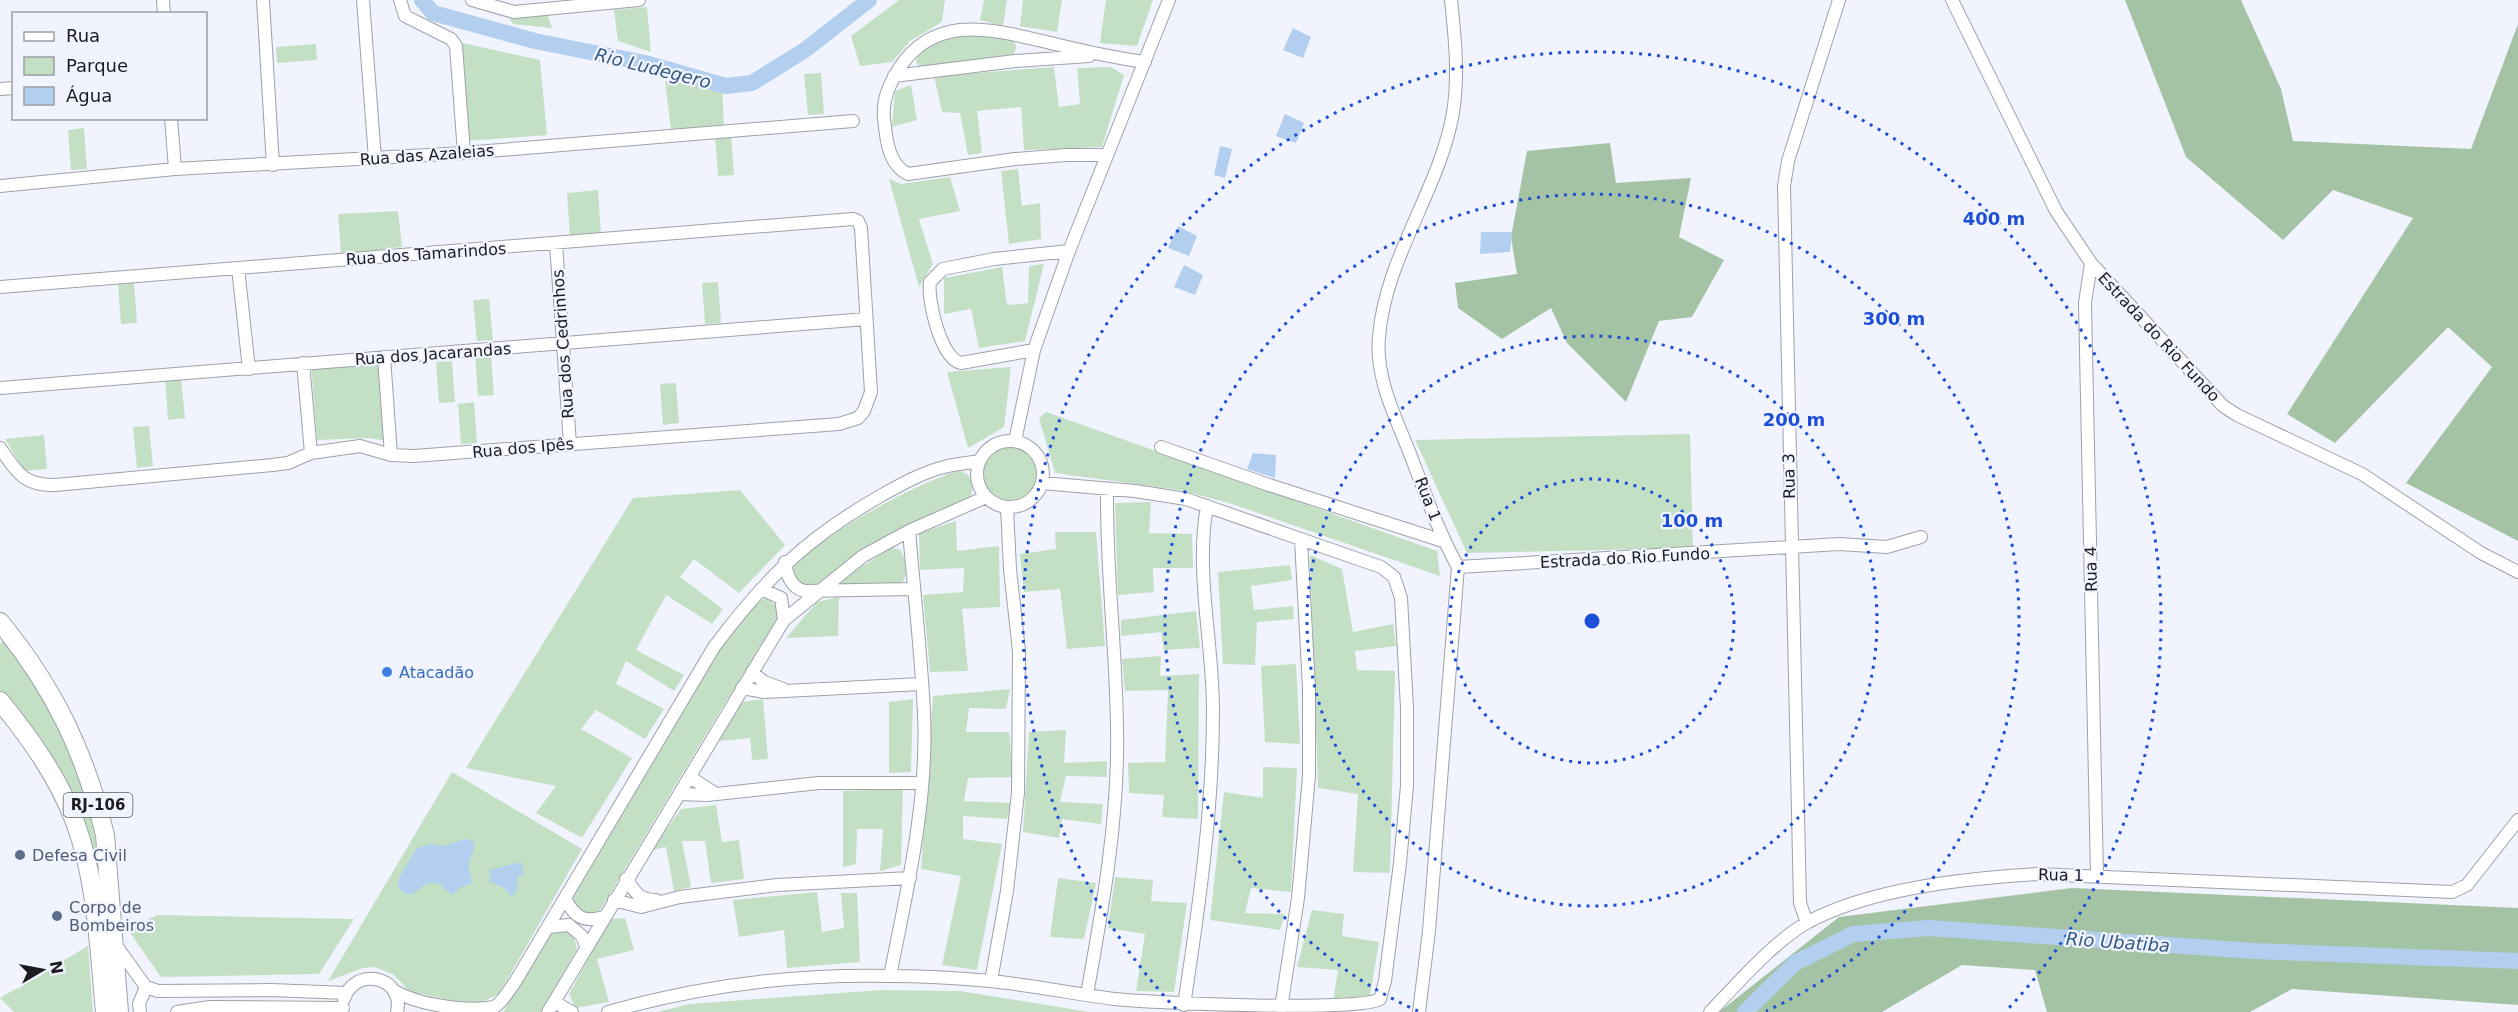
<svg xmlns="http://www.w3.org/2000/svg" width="2518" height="1012" font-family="'DejaVu Sans',sans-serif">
	<rect width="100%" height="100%" fill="#f1f4fe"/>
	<path fill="#c3e0c5" d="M899 0H945L942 22 910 41 892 62 860 66 851 36Z
		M984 0H1007L1003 26 980 20Z
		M1023 0H1062L1057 32 1020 26Z
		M1106 0H1153L1137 46 1100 43Z
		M647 7 651 52 618 41 614 10Z
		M547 13 552 28 513 24 508 17Z
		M962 35H982L1014 40 1016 47 1014 54 923 68 916 63 917 54 940 41Z
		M458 42 540 60 547 135 466 141Z
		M316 44 317 60 277 63 276 47Z
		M1054 67 1059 107 1080 104 1077 68 1111 67 1124 75 1102 147 1024 150 1021 107 977 111 982 153 968 155 960 113 942 112 934 76Z
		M821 73 824 114 808 115 804 74Z
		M665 81 722 88 724 126 671 129Z
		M911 85 917 120 892 127 895 91Z
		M84 128 87 169 71 170 68 130Z
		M731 134 734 175 718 176 715 136Z
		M1018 169 1022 206 1040 203 1041 239 1009 244 1001 171Z
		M950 177 960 211 919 219 933 264 919 287 889 179 901 184Z
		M598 190 601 235 570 237 567 193Z
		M398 211 402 247 341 254 338 214Z
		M1044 264 1025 341 979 348 971 309 944 314V278L1002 267 1007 305 1028 303 1029 266Z
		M718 282 721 323 705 324 702 283Z
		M134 283 137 323 121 324 118 284Z
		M489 299 493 340 477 341 473 300Z
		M491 354 494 395 478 396 475 355Z
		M372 361 380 364 388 441 369 438 317 440 311 365Z
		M452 361 455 402 439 403 436 362Z
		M1011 367 1004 427 968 448 947 372Z
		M181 378 185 418 168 420 165 379Z
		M676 383 679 423 663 425 660 384Z
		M474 402 477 443 461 444 458 404Z
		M1046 412 1437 551 1440 576 1232 504 1180 490 1055 473 1039 418Z
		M149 426 153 466 137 468 133 427Z
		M1690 434 1693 548 1467 553 1415 440Z
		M44 435 47 469 24 471 5 439Z
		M981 474a29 29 0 1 1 58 0a29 29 0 1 1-58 0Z
		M959 470 968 475 973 483 971 497 912 523 860 554 817 586 805 587 793 576 792 568 796 560C848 522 899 492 959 470Z
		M740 490 785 545 739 593 694 559 680 577 723 609 712 624 666 595 636 650 684 675 674 691 626 661 616 684 664 709 645 739 596 710 581 729 632 758 582 838 536 813 556 786 466 768 633 498Z
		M1151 502 1149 533 1192 534 1193 568H1153L1154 592 1118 595 1115 503Z
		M956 521 957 551 999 546 1000 607 962 609 968 671 930 672 923 595 963 592 964 568 920 570 919 533Z
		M1055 532H1096L1105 646 1067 649 1060 589 1024 592 1020 554 1056 549Z
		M891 548 899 549C907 557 909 573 902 583L841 585 842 579Z
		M1310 555 1342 569 1353 632 1393 624 1396 646 1355 651 1357 670 1395 671 1390 873 1353 872 1358 794 1318 788Z
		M1290 565 1292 580 1251 586 1254 610 1293 606 1294 619 1257 622 1255 665 1223 664 1218 572Z
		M839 597 838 636 786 638 817 602Z
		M767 599 778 607 780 620 720 711 601 909C588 919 573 911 573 896L718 649 758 600Z
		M1196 611 1200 648 1164 650 1161 632 1121 636V620Z
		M4 636C57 706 90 784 101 872L97 875 37 738 0 691V645Z
		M1161 656 1160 676 1199 674 1198 819 1162 817 1164 795 1129 793 1128 763 1165 762 1168 690 1125 691 1122 659Z
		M1296 664 1300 744 1265 742 1261 666Z
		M1010 689 1006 709 969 708 966 732H1009L1013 777 968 778 964 801 1011 803 1007 819 963 816V839L1002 844 977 970 942 965 961 876 921 869 933 696Z
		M763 699 768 759 752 760 750 738 719 741 742 702Z
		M913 699 911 772 889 773V702Z
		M1066 730 1064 763 1107 761V777L1066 776 1060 802 1103 804 1101 824 1062 819 1059 838 1023 832 1029 732Z
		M1263 767 1297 768 1291 892 1251 888 1245 913 1285 914 1280 930 1210 920 1224 792 1263 798Z
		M452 772 582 849 499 994 480 1003 449 1000 409 991 394 975 375 967 363 968 328 981Z
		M903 789 901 865 880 871 883 829H857L856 864 843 867V791Z
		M716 805 722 842 739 840 744 879 711 883 705 841H682L691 887 674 891 666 847 652 850 681 809Z
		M1115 877 1153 880 1151 901 1187 903 1174 992 1136 991 1145 934 1108 928Z
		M1058 878 1096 883 1084 939 1050 937Z
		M817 892 822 932 844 928 841 893H857L860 962 787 968 784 930 739 937 733 900Z
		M1312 910 1344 914 1342 936 1379 942 1370 996 1333 1001 1338 970 1297 967Z
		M157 915 354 919 319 974 161 977 128 930Z
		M625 918 634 950 597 959 609 1002 576 1008 569 994 610 919Z
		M563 931 574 936 577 949 541 1012H503L552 933Z
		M88 946 93 1012H14L0 998Z
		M881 990 960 991 1089 1012H657L690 1004Z"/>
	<path fill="#a3c3a4" d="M2125 0H2241L2281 89 2293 141 2471 149 2518 24V541L2406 483 2492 367 2448 327 2335 443 2287 414 2413 218 2333 190 2283 240 2186 157Z
		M1610 143 1616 183 1691 178 1679 237 1724 260 1692 317 1659 321 1626 402 1567 343 1551 308 1502 339 1458 308 1455 283 1517 274 1511 237 1527 151Z
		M2072 888 2518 908V1005L2292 989 2250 1012H2047L2035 970 1962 965 1882 1012H1719L1839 917Z"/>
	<path fill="#b3cff0" d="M1293 28 1311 37 1303 58 1283 50Z
		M1285 114 1304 123 1296 143 1276 136Z
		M1220 146 1232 149 1225 178 1214 175Z
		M1178 226 1197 236 1189 256 1168 248Z
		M1481 232H1512L1510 252 1480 254Z
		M1184 265 1203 275 1195 295 1174 287Z
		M1253 453 1276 455 1275 478 1247 469Z
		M465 839 473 841 475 846 468 865 472 883 460 888 452 895 438 883H427L411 895 401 891 398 885 399 878 416 849 429 844 444 846Z
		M521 862 524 875 518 876 517 890 512 897 504 888 488 881 491 878 489 870Z"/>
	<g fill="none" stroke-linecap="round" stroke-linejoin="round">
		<path stroke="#b3cff0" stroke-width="16" d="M422 0 433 13 535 41 645 63 726 86 752 83 805 50 869 0
			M1745 1012 1795 963 1853 934 1929 928 2254 951 2518 961"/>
		<defs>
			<path id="minor" d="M163 0 164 14
				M263 0 273 165
				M363 0 375 159
				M400 0 405 16 451 39 456 46 464 153
				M472 0 514 12 639 0
				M1952 0 2056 211 2091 263 2223 406 2237 415 2362 474 2481 553 2518 572
				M894 76 1015 61 1089 56
				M0 89 14 88
				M171 118 175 169
				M1106 155H1066L1015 159 908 174C888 165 886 138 884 118 882 99 890 83 900 67 914 46 934 33 960 30 992 27 1028 38 1059 45 1088 52 1116 58 1145 62
				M0 186 175 169 464 153 853 121
				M556 244 570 444
				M2091 263 2085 303 2097 876
				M238 268 249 369
				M0 287 853 219 858 221 861 228 871 392 864 411 858 418 839 424 414 456 391 455 360 446 311 453 288 463 272 465 55 485C23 486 16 471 0 448
				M1034 350 961 363C941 359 927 300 930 282L943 269 994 259 1069 251
				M384 357 391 455
				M303 363 311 453
				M0 388 866 319
				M1015 441 1034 350 1069 251 1169 0
				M977 474a33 33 0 1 1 66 0a33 33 0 1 1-66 0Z
				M1161 447 1269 485 1443 541
				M785 562C787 576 791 587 804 591L913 589
				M1458 567 1839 544 1887 547 1921 537
				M761 589 781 598 784 620
				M752 672 764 682 783 689
				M742 688 765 692 921 684
				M690 777 716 794
				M679 794 707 795 819 783H921
				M626 879C635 892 639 900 656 900
				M565 899C575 917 583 923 604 917
				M614 900 641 907 680 897 777 885 910 878
				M1807 923 1800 903 1784 186 1788 161 1839 0
				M548 927 569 925 582 936 586 946
				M115 944 146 987 158 991 271 990 346 993
				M890 976C907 890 928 802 924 713 921 652 914 591 909 531
				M991 981 1007 891 1018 793 1019 651 1010 569 1007 507
				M393 990C417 1005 467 1012 494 1007 503 1002 509 990 515 982L714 647C766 578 806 538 882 495 900 485 923 472 944 467 955 464 968 463 980 461
				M1087 994C1103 906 1119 817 1117 727 1116 647 1106 569 1107 489
				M344 999C355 965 405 977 397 1012
				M554 1002 572 1012
				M1184 1005C1199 907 1213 810 1213 710 1213 643 1195 572 1207 506
				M1281 1008 1298 898 1309 776V688L1301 540
				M140 1012 139 1004 146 987
				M177 1012 210 1007 343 1008
				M548 1012 784 620 863 556 909 531 986 497
				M608 1012C698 986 796 974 890 976 923 976 957 978 990 981 1032 985 1074 994 1115 999 1153 1003 1361 1012 1380 999L1385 981 1400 863 1407 786V708L1401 598 1394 577 1381 567 1186 499 1135 491 1042 483
				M1419 1012 1429 931 1458 567C1439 533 1426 496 1412 459 1397 419 1375 380 1379 337 1385 258 1439 191 1453 113 1459 75 1455 38 1451 0
				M1710 1012C1738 983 1773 942 1808 922 1871 888 1966 878 2037 874L2452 892 2467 885 2518 820"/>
			<path id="highway" d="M0 622C54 688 85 752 105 835L119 1012
				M0 701C30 738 58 777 75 822 97 881 99 949 105 1012"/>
		</defs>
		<use href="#minor" stroke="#9ea1aa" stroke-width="14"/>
		<use href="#highway" stroke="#9ea1aa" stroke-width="20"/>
		<use href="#minor" stroke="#fff" stroke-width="12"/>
		<use href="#highway" stroke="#fff" stroke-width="18"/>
	</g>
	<g fill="none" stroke="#1d4ed8" stroke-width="3" stroke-dasharray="3 6">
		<circle cx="1592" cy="621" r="142"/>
		<circle cx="1592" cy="621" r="285"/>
		<path d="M1418 1011A427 427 0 1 1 1766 1011"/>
		<path d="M1176 1009A569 569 0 1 1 2008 1009"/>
	</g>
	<circle fill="#3f7fe0" stroke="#f1f4fe" stroke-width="2" cx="387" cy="672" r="6"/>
	<g fill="#5c6f8a" stroke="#f1f4fe" stroke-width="2">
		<circle cx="20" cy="855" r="6"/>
		<circle cx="57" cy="916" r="6"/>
	</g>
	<g text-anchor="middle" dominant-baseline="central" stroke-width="4.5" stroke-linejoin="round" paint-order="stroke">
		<rect fill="#f1f4fe" stroke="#5a5d62" stroke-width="1.5" x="63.5" y="793" width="69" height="24" rx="4.5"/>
		<g font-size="15" font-weight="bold" fill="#1a1c1f">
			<text x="98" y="805">RJ-106</text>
		</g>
		<g font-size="16" fill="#1a1c1f" stroke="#f1f4fe">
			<text transform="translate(427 155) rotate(-4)">Rua das Azaleias</text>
			<text transform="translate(426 254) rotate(-4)">Rua dos Tamarindos</text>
			<text transform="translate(2159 337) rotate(47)">Estrada do Rio Fundo</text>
			<text transform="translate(563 344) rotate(-94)">Rua dos Cedrinhos</text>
			<text transform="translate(433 354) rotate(-4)">Rua dos Jacarandas</text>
			<text transform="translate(523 448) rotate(-5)">Rua dos Ipês</text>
			<text transform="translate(1789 476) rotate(-91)">Rua 3</text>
			<text transform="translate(1428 499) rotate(69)">Rua 1</text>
			<text transform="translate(1625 558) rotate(-3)">Estrada do Rio Fundo</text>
			<text transform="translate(2091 569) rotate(-91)">Rua 4</text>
			<text transform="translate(2061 875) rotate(1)">Rua 1</text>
		</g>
		<g font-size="16" fill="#366cbe" stroke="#f1f4fe" text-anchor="start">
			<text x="399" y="672">Atacadão</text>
		</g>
		<g font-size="16" fill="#4e5e75" stroke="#f1f4fe" text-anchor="start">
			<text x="32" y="855">Defesa Civil</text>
			<text x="69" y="907">Corpo de<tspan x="69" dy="18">Bombeiros</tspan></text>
		</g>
		<g font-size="18" font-style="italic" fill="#325985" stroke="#f1f4fe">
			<text transform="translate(653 68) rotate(14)">Rio Ludegero</text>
			<text transform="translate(2118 942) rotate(4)">Rio Ubatiba</text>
		</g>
	</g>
	<circle cx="1592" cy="621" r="9" fill="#1d4ed8" stroke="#f1f4fe" stroke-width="3"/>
	<g font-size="18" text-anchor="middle" font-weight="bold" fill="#1d4ed8" stroke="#f1f4fe" stroke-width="4.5" stroke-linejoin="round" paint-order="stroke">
		<text x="1994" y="225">400 m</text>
		<text x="1894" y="325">300 m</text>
		<text x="1794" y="426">200 m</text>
		<text x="1692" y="527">100 m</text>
	</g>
	<rect x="12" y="12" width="195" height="108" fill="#f1f4fe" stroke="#9b9ea5" stroke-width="1.5"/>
	<rect x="24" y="32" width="30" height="9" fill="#ffffff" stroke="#9b9ea5" stroke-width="1.5"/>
	<text x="66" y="42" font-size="18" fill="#1a1c1f">Rua</text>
	<rect x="24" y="57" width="30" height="18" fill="#c3e0c5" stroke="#9b9ea5" stroke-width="1.5"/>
	<text x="66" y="72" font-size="18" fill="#1a1c1f">Parque</text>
	<rect x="24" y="87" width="30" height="18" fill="#b3cff0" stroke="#9b9ea5" stroke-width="1.5"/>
	<text x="66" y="102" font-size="18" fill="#1a1c1f">Água</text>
	<g transform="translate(42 970) rotate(80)" stroke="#f1f4fe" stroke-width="4.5" paint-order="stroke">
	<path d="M0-4.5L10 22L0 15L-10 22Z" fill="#1a1c1f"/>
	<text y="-9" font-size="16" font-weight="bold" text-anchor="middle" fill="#1a1c1f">N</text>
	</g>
</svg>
